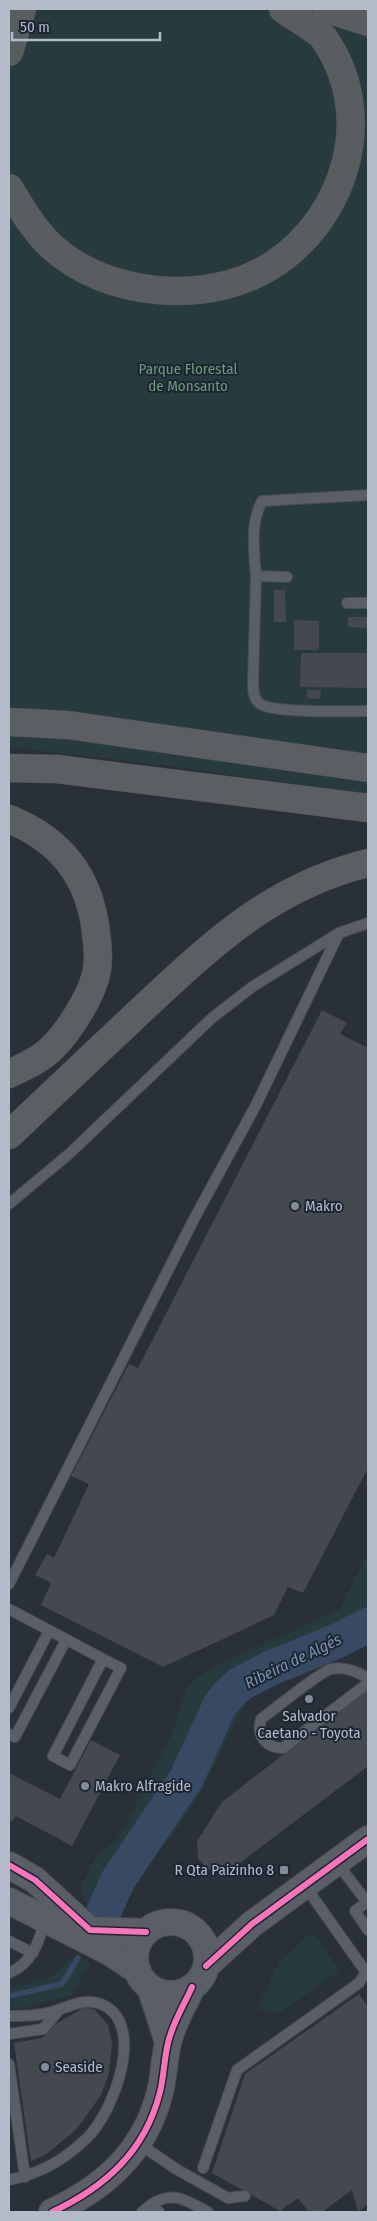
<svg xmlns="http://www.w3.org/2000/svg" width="377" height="2221" font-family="'Fira Sans Condensed',sans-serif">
	<rect width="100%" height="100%" fill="#2a3038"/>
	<path fill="#273a3e" d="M9 9H368V794L170 766 9 747Z
		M368 1553V1640L334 1659 268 1684 255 1693 240 1713 201 1792 185 1817 110 1917 91 1910 84 1901 81 1887 98 1852 116 1842 172 1734 187 1688 194 1679 210 1669 340 1609Z
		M316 1935 339 1971 279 2013 257 2009 279 1962 307 1936Z
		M73 1956 90 1963 72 1995 9 2010V1989L53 1976Z"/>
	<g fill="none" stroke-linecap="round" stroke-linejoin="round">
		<path stroke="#384963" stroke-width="5.5" d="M9 1996 62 1984 78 1958"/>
		<path stroke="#384963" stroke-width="35" d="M104 1911 118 1880 186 1779 220 1705 230 1693 240 1684 271 1668 337 1641 368 1625"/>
	</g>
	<path fill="#444950" d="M274 590H285L286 622H274Z
		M348 617H368V628L348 627Z
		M294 620 319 621V650H294Z
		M301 653H368V688L300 687Z
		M307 690H321L320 699 307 698Z
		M322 1010 347 1023 340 1034 368 1048V1468L303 1593 288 1587 274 1615 163 1667 41 1605 51 1583 35 1575 47 1554 54 1558 89 1484 71 1476 129 1364 138 1368Z
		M368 1689V1766L232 1869 217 1872 206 1868 198 1858 197 1841 222 1802Z
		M91 1740 120 1755 72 1846 16 1816 12 1822 9 1820V1773L60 1799Z
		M359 1994 368 2007V2204L358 2212 352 2190 322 2212H309L298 2198 280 2211 212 2173 245 2074Z
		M83 2008 94 2009 108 2025 112 2043 109 2073 101 2095 76 2130 45 2155 31 2161 14 2043 42 2038 56 2024Z"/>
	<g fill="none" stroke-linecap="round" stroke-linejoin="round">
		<defs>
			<path id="service" d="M256 576 253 681C253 689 253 698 259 703 271 714 349 711 368 711
				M287 577 256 576C254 551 250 524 262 501L368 495
				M347 603H368
				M9 1204 69 1154 212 1018 252 987 339 933 368 923
				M9 1584 194 1219 256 1105 339 933
				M9 1609 103 1659 53 1756 70 1765 121 1668 103 1659
				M368 1678C358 1672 344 1666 331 1669 320 1672 273 1710 261 1719 256 1736 266 1748 283 1748L368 1683
				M9 1708 49 1631
				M9 1734 15 1737 66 1640
				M337 1863 367 1902
				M305 1886 368 1975
				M368 1901 355 1911 368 1930
				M9 1941 33 1953
				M9 1973C32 1963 38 1944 45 1921
				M9 2016C20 2016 32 2016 43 2014 63 2011 81 1996 101 2004 148 2023 113 2113 87 2138 63 2161 41 2173 9 2180
				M9 2034 43 2029 60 2009
				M9 2064 25 2177
				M138 2143 176 2169 228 2198 245 2196
				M203 2168 237 2070 359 1983 366 1972
				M152 2204C174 2190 187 2201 208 2212
				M142 2212 152 2204 159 2212"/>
			<path id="tertiary" d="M9 1865 35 1880 90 1930 146 1932
				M9 1901 111 1953 138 1971
				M135 1958a36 36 0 1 1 72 0a36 36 0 1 1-72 0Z
				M206 1966 252 1924 368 1839
				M150 1987 168 2042
				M52 2212C105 2187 145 2152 160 2092 164 2076 164 2059 168 2043 172 2024 184 2005 192 1987"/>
			<path id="trunk" d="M9 722 68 725 368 768
				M9 768 57 769 368 808
				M9 819C61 840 90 877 96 933 98 946 99 965 95 978 89 999 69 1031 54 1046 42 1059 24 1067 9 1074
				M9 1135C51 1095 94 1055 136 1015 208 948 269 887 368 863"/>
			<path id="motorway" d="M327 9 368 22
				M9 52 22 9
				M9 188C21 208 34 230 51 246 106 297 207 306 271 266 348 217 377 112 323 37 312 26 295 18 283 9"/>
		</defs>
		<use href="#service" stroke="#484c53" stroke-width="12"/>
		<use href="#tertiary" stroke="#484c53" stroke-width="28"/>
		<use href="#trunk" stroke="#474c53" stroke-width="29"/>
		<use href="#motorway" stroke="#474c53" stroke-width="29"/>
		<use href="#service" stroke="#5a5e66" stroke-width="10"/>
		<use href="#tertiary" stroke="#5a5e66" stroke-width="26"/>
		<use href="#trunk" stroke="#5b5f64" stroke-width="28"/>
		<use href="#motorway" stroke="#5a5d60" stroke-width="28"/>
		<defs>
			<path id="cycleway" d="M9 1865 35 1880 90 1930 146 1932
				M206 1966 252 1924 368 1839
				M52 2212C105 2187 145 2152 160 2092 164 2076 164 2059 168 2043 172 2024 184 2005 192 1987"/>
		</defs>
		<use href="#cycleway" stroke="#1d2633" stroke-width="9"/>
		<use href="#cycleway" stroke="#fb73b8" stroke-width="6"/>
	</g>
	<g fill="#848b96" stroke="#1d2633" stroke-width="2">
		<circle cx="295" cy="1206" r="5"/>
		<circle cx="309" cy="1699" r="5"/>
		<circle cx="85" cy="1786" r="5"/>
		<rect x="279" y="1865" width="10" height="10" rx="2.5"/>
		<circle cx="45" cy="2067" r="5"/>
	</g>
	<g text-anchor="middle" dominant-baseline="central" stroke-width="4" stroke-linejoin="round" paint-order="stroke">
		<g font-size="15" fill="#6b9a76" stroke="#1d2633">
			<text x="188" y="369">Parque Florestal<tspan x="188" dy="17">de Monsanto</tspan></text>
		</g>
		<g font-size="15" fill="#b4bcc9" stroke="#1d2633" text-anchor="start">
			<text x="305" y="1206">Makro</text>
			<text x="309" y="1716" text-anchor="middle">Salvador<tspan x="309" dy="17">Caetano - Toyota</tspan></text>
			<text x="95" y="1786">Makro Alfragide</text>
			<text x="274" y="1870" text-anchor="end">R Qta Paizinho 8</text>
			<text x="55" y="2067">Seaside</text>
		</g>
		<g font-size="16" font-style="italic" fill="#7c92b1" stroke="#1d2633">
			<text transform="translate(293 1661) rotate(-26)">Ribeira de Algés</text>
		</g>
	</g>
	<rect width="377" height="2221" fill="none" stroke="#b4bcc9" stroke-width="20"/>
	<path d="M12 32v8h148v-8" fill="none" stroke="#b4bcc9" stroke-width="2.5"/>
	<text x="20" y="32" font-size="15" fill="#b4bcc9" stroke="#1d2633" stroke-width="4" paint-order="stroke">50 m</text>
</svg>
